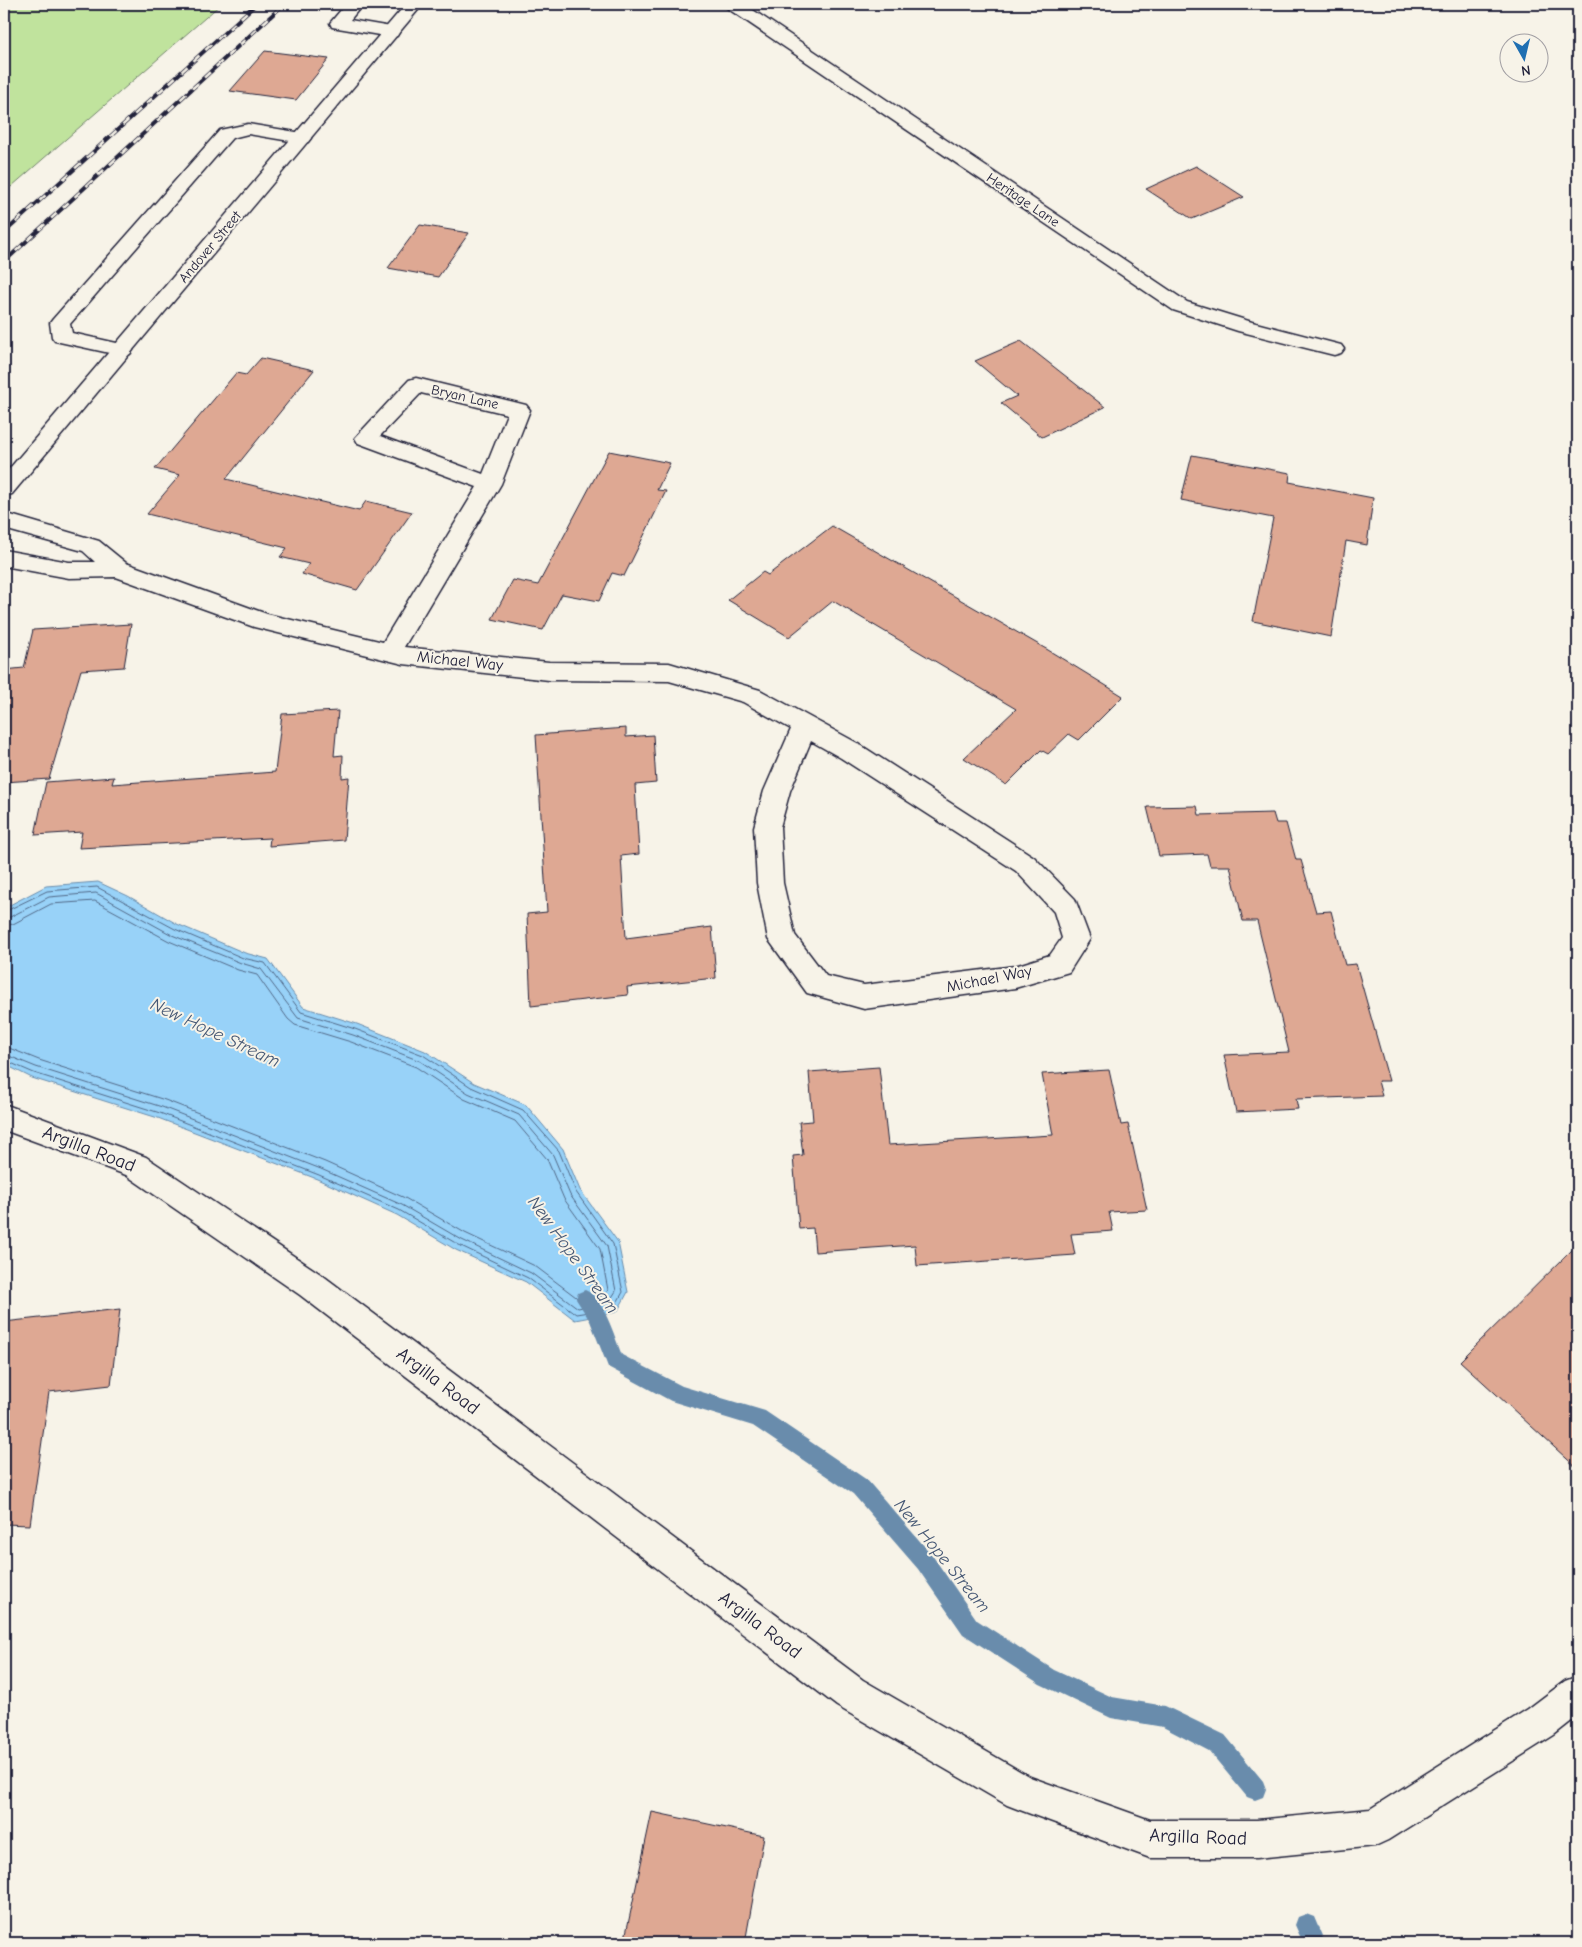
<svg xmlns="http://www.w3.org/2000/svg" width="1582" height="1947" font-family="'Comic Neue',sans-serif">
	<rect width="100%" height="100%" fill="#f7f3e8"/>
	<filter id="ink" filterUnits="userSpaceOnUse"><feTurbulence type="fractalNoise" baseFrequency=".02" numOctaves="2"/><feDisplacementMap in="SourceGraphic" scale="10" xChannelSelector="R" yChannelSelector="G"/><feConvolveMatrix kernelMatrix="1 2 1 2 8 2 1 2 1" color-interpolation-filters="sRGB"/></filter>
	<g filter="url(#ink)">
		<path fill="#c0e39d" stroke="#71826c" d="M4 4H221L4 193Z"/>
		<path fill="#98d2f8" stroke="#698cac" d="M98 882 128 896 177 924 245 953 268 959 303 1007 357 1024 425 1051 474 1083 526 1105 563 1149 580 1190 618 1242 628 1292 617 1312 575 1320 526 1282 456 1250 397 1215 317 1179 158 1118 32 1078 4 1064V908L46 886Z"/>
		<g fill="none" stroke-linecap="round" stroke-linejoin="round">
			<path stroke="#516887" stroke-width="1" d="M4 912 47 891 97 887 175 929 243 958 265 963 301 1012 355 1029 423 1055 471 1087 523 1110 559 1151 576 1192 613 1244 623 1292 614 1308 576 1314 528 1278 459 1245 399 1210 319 1175 160 1113 34 1073 4 1060
				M4 918 10 917 49 897 96 893 172 935 241 963 261 969 298 1018 353 1035 420 1061 468 1093 519 1115 553 1155 570 1195 607 1246 616 1291 609 1302 578 1308 531 1273 462 1240 402 1205 321 1169 162 1107 36 1067 4 1054
				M4 926 13 924 51 904 95 901 169 941 238 970 257 975 288 1019 295 1025 351 1042 416 1067 464 1099 515 1121 547 1159 564 1199 600 1249 608 1290 604 1296 580 1300 535 1266 465 1233 405 1198 325 1162 165 1100 39 1060 4 1046"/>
			<path fill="#698cac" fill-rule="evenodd" d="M585 1290C604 1298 614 1336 622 1355L682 1386 765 1411 867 1480 932 1555 977 1620 1054 1670 1112 1697 1165 1706 1225 1735 1263 1781 1266 1789 1263 1797 1255 1800 1247 1797 1209 1751 1163 1727 1111 1718 1040 1684 963 1634 918 1569 853 1494 753 1426 671 1401 608 1367 590 1321 576 1299 578 1293Z
				M1306 1914 1314 1917 1325 1943H1303L1295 1925 1298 1917Z"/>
		</g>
		<path fill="#dea893" stroke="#22223b" d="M265 51 329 59 296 100 230 91Z
			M1196 166 1244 197 1192 219 1146 189Z
			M420 225 469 233 438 277 388 268Z
			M1021 341 1105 407 1042 437 1001 403 1017 396 975 361Z
			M261 358 314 370 226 479 359 511 366 501 412 512 357 590 302 574 309 564 280 557 287 548 147 514 180 475 155 469 236 373 246 375Z
			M609 451 670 463 657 490 666 491 624 576 612 573 599 601 562 594 543 630 492 619 513 580 538 585Z
			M1192 455 1290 473 1289 482 1373 498 1367 545 1346 541 1331 637 1253 621 1273 518 1181 500Z
			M832 526 1048 650 1123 696 1079 740 1069 734 1048 754 1041 750 1006 785 964 758 1016 709 833 601 789 637 728 600 763 572 768 575Z
			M131 624 124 667 81 670 49 779 4 782V670L24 668 33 630Z
			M338 711 334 756 343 755 342 778 349 777 344 840 269 846 270 838 79 848 82 832 35 835 46 782 114 777 112 784 275 772 282 714Z
			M626 728V737L653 735 656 783 635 785 639 854 621 856 626 938 712 927 716 978 627 987 628 995 531 1006 527 914 547 912 536 735Z
			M1197 806 1199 815 1273 813 1276 823H1286L1296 860H1301L1316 912 1331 911 1345 965 1356 964 1389 1081H1378L1382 1096 1296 1099 1298 1109 1236 1112 1224 1055 1289 1052 1257 921H1243L1230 866H1210L1207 854 1159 856 1147 807Z
			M879 1067 888 1145 1053 1135 1042 1074 1109 1070 1121 1125 1128 1124 1147 1210 1109 1212 1113 1231 1071 1234 1075 1255 917 1266 915 1245 815 1252 813 1228 799 1229 793 1156 803 1155 799 1122 813 1121 809 1072Z
			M1578 1244V1469L1460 1361Z
			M120 1309 111 1385 49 1392 30 1525 4 1524V1322Z
			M652 1812 764 1836 745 1943H624Z"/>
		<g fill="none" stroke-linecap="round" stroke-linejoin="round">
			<defs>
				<path id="service" d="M346 4H363L350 20 391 27 397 28 399 32 397 36 391 37 332 27 330 23Z
					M248 124 308 134 311 138 308 142 302 143 248 134 232 138 70 324 72 333 130 346 133 350 130 354 123 356 55 341 52 337 50 323 53 319 220 130Z"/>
				<path id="minor" d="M725 4H744L1187 302 1252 322 1341 345 1344 349 1341 353 1334 355 1238 331 1173 310 727 8Z
					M416 378 526 405 530 410 501 484 404 647 549 662 669 663 760 690 859 744 1034 857 1075 899 1090 939 1069 972 1015 988 864 1009 807 993 768 939 757 883 754 827 764 791 791 729 743 702 669 681 549 680 403 664 254 627 116 577 69 578 4 566V550L69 562H95L83 551 4 529V513L99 541 126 563 267 614 383 642 477 487 358 443 355 438 409 380ZM421 393 507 414 483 474 380 436ZM811 741 841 758 1016 871 1054 912 1062 938 1050 955 1015 966 864 985 826 976 795 935 783 883 780 827 790 791Z
					M4 1104 146 1157 322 1275 863 1680 1030 1777 1150 1820H1257L1370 1809 1528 1709 1565 1681 1578 1676V1716L1554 1735 1388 1840 1375 1846 1257 1858H1150L1020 1810 1007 1805 837 1706 300 1295 126 1175 4 1130Z"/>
				<path id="secondary" d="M406 4H423L12 494 4 496V475Z"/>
			</defs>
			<use href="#service" stroke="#22223b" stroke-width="3"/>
			<use href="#minor" stroke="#22223b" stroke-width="3"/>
			<use href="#secondary" stroke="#22223b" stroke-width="3"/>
			<use href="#service" fill="#f7f3e8" fill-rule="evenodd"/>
			<use href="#minor" fill="#f7f3e8" fill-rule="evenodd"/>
			<use href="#secondary" fill="#f7f3e8" fill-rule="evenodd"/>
			<defs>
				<path id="rail" d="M4 233 256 4
					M4 262 284 4"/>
			</defs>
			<use href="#rail" stroke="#22223b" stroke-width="4"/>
			<use href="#rail" stroke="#f7f3e8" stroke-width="2.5" stroke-dasharray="8" stroke-linecap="butt"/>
		</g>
	</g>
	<g text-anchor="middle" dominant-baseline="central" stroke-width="4" stroke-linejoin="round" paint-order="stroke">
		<g font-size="14" fill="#22223b" stroke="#f7f3e8">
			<text transform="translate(1023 200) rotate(34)">Heritage Lane</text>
			<text transform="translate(210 247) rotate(-50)">Andover Street</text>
			<text transform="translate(465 397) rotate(13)">Bryan Lane</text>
		</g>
		<g font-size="16" fill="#22223b" stroke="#f7f3e8">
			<text transform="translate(460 661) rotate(6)">Michael Way</text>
			<text transform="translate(989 979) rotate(-11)">Michael Way</text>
		</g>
		<g font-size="18" font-style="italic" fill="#455774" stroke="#f7f3e8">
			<text transform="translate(215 1033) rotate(25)">New Hope Stream</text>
			<text transform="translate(573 1255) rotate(54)">New Hope Stream</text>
			<text transform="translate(942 1556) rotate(51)">New Hope Stream</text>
		</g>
		<g font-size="19" fill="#22223b" stroke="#f7f3e8">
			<text transform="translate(89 1149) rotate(21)">Argilla Road</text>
			<text transform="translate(438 1381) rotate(37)">Argilla Road</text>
			<text transform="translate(760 1625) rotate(37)">Argilla Road</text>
			<text transform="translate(1198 1837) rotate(2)">Argilla Road</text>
		</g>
	</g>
	<rect width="1582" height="1947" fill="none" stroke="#f7f3e8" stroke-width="20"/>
	<rect x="10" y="10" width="1562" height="1927" fill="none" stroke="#22223b" stroke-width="2" filter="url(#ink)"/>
	<g transform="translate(1524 58) rotate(172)"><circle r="24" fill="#f7f3e8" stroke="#a29fa3"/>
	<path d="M0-4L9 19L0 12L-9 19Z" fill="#1f6fb2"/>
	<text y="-8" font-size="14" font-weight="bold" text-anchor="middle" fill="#22223b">N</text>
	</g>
</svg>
